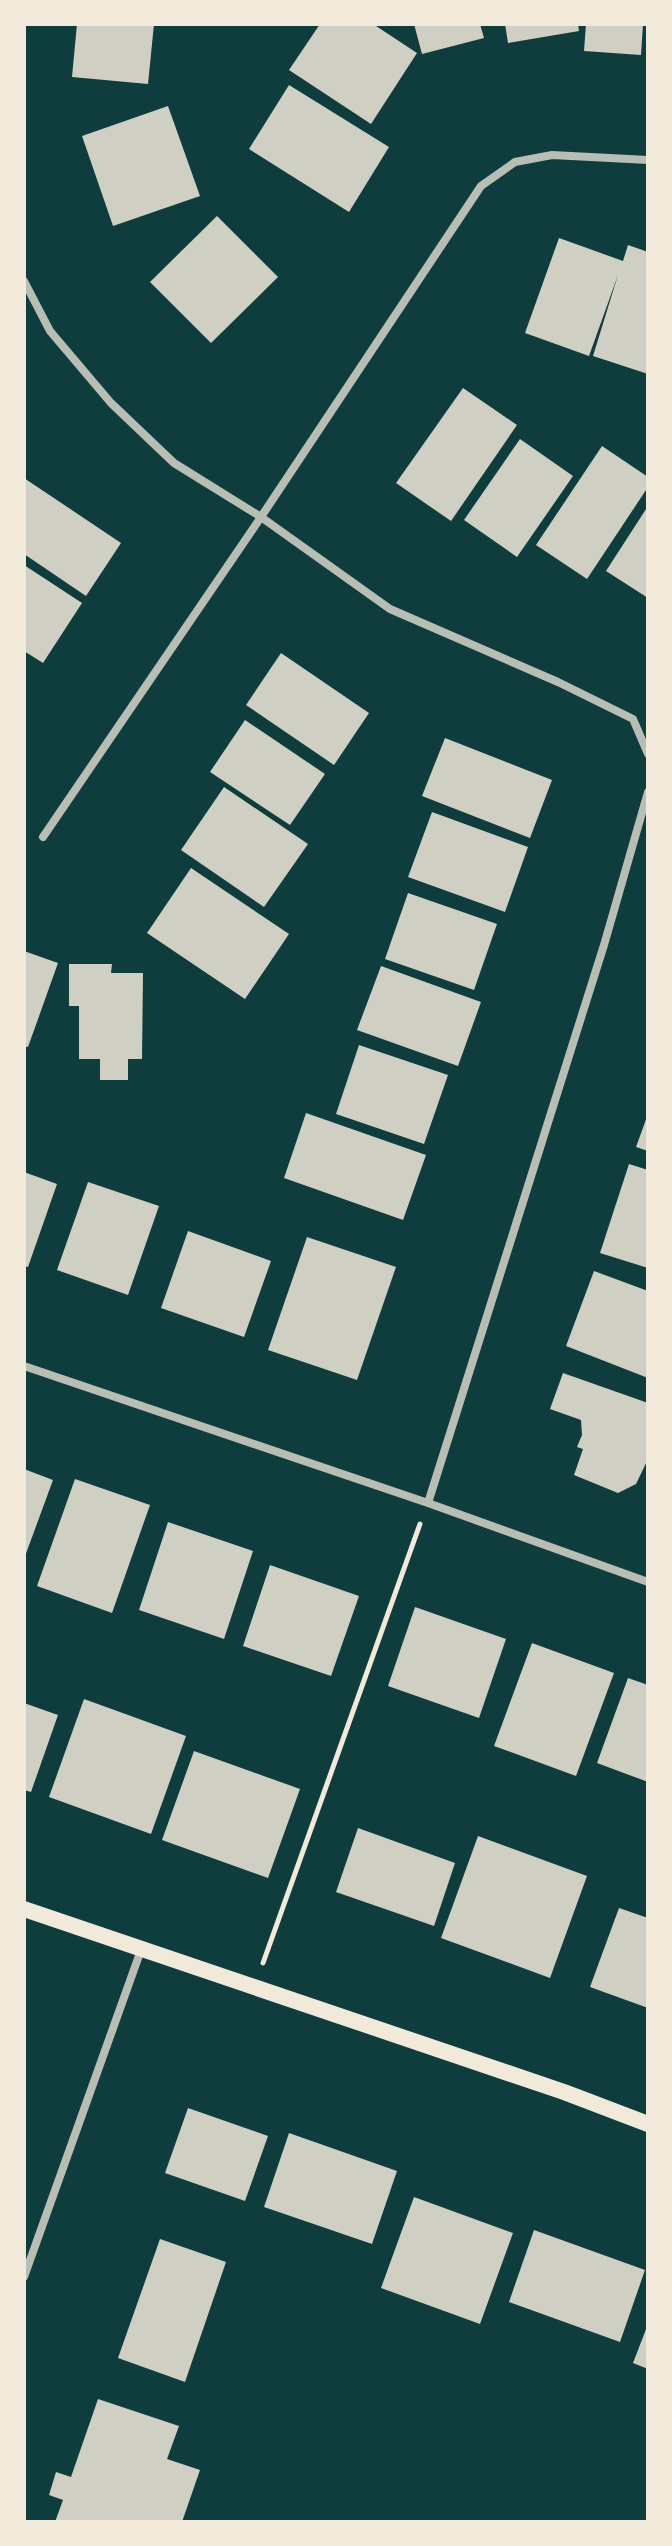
<svg xmlns="http://www.w3.org/2000/svg" width="672" height="2546" font-family="Roboto,sans-serif">
	<rect width="100%" height="100%" fill="#0f3d3e"/>
	<path fill="#cfcfc3" d="M77 24H154L148 84 72 77Z
		M320 24H373L417 53 371 124 289 70Z
		M414 24H480L484 38 422 54Z
		M505 24H578L579 31 508 43Z
		M586 24H643L641 55 584 51Z
		M289 85 389 147 349 212 249 149Z
		M168 106 200 196 113 226 82 136Z
		M217 216 278 277 211 343 150 282Z
		M559 238 623 261 628 245 648 252V374L593 356 618 275 589 356 525 333Z
		M463 388 517 425 451 521 396 483Z
		M520 439 573 476 517 557 464 520Z
		M602 446 648 477V487L587 579 536 545Z
		M24 478 121 543 86 596 24 554Z
		M648 506V598L606 571Z
		M24 565 82 603 43 663 24 651Z
		M281 653 369 713 334 765 246 705Z
		M245 720 325 774 290 825 210 772Z
		M445 738 552 780 530 838 422 796Z
		M224 787 308 844 264 907 181 850Z
		M432 812 528 847 505 912 408 877Z
		M191 868 289 934 245 999 147 933Z
		M408 893 497 924 474 990 385 959Z
		M24 951 58 963 28 1047 24 1046Z
		M69 964H112L111 973H143L142 1059H128V1080H100V1059H79V1006H69Z
		M381 966 481 1002 458 1066 357 1030Z
		M359 1045 448 1075 424 1144 336 1114Z
		M306 1113 426 1155 403 1220 284 1178Z
		M648 1114V1151L636 1147Z
		M629 1164 648 1170V1268L600 1253Z
		M24 1172 57 1184 28 1267 24 1266Z
		M88 1182 159 1206 128 1295 57 1270Z
		M188 1231 271 1261 244 1337 161 1308Z
		M307 1237 396 1267 357 1380 268 1350Z
		M594 1271 648 1291V1378L566 1346Z
		M563 1373 648 1403V1459L636 1484 618 1493 574 1475 583 1449 577 1447 582 1435 581 1420 550 1409Z
		M24 1469 53 1480 24 1559Z
		M75 1479 150 1505 112 1613 37 1586Z
		M168 1522 253 1551 224 1639 139 1610Z
		M270 1565 359 1596 331 1676 243 1646Z
		M415 1607 506 1639 479 1718 388 1686Z
		M532 1643 614 1673 576 1776 494 1746Z
		M628 1678 648 1685V1782L597 1763Z
		M84 1699 186 1736 151 1834 49 1797Z
		M24 1703 58 1715 31 1792 24 1790Z
		M194 1751 300 1789 268 1878 162 1840Z
		M358 1828 455 1863 434 1926 336 1892Z
		M478 1836 587 1876 550 1978 441 1938Z
		M619 1908 648 1918V2008L590 1987Z
		M188 2108 268 2136 245 2201 165 2173Z
		M289 2133 397 2171 372 2244 264 2207Z
		M414 2197 513 2233 480 2324 381 2288Z
		M534 2230 645 2270 620 2342 509 2302Z
		M160 2239 226 2262 185 2382 118 2358Z
		M648 2324V2369L633 2363Z
		M98 2399 179 2426 167 2459 200 2470 182 2522H55L63 2500 49 2495 56 2472 71 2477Z"/>
	<g fill="none" stroke-linecap="round" stroke-linejoin="round">
		<path stroke="#f1e9da" stroke-width="5" d="M263 1963 420 1524"/>
		<path stroke="#b8beb3" stroke-width="8" d="M24 281 50 331 111 403 174 463 261 517 390 609 558 682 633 719 648 754
			M43 837 261 517 481 186 515 162 552 155 648 160
			M24 1366 428 1503 648 1582
			M428 1503 604 945 648 792
			M24 2277 141 1950"/>
		<path stroke="#f1e9da" stroke-width="16" d="M24 1909 564 2092 648 2124"/>
	</g>
	<rect width="672" height="2546" fill="none" stroke="#f1e9da" stroke-width="52"/>
</svg>
